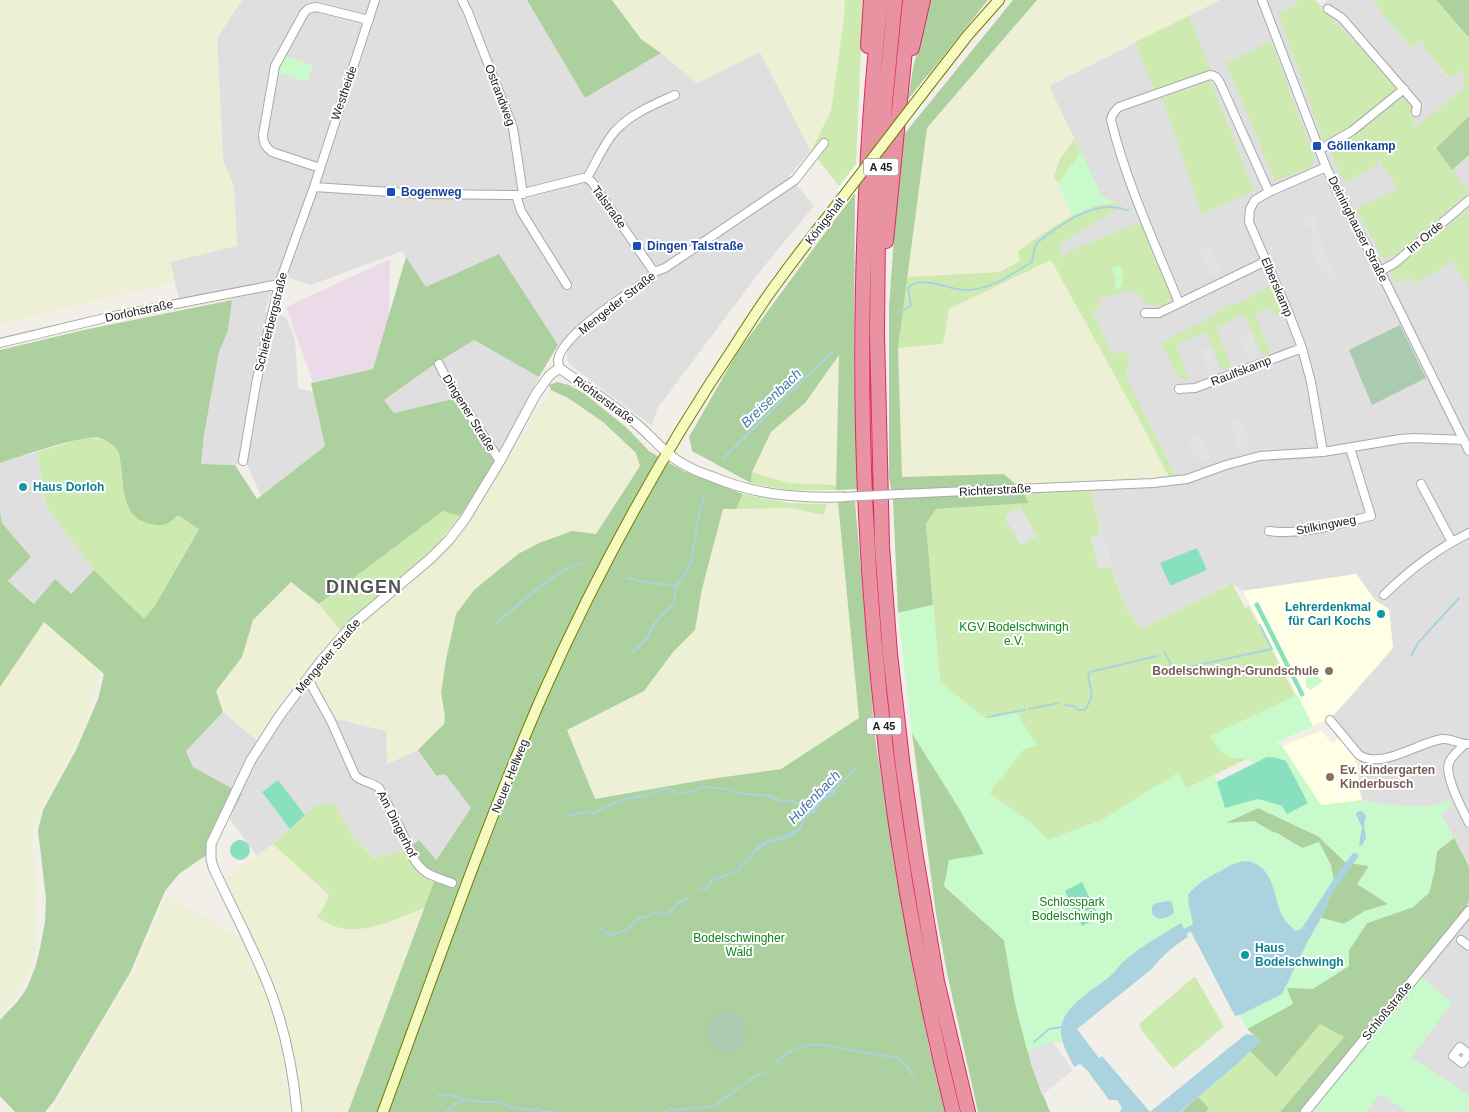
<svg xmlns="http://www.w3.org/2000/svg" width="1469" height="1112" font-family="Arial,sans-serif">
	<rect width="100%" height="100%" fill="#f2efe9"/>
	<path fill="#e0dfdf" d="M242 0H527L585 98 661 53 697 83 760 52 811 151 789 176 814 206 765 265 657 409 652 426 570 365 567 360V352L552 337 426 287 402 251 311 285 277 274 265 312 286 317 295 339 298 388 313 392 325 446 261 496 247 464 200 465 204 436 219 352 228 331 232 300 230 290 179 299 170 262 237 245 234 187 223 161 217 38Z
		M1220 0H1315L1321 6 1328 0H1372L1383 15 1412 48 1421 40 1424 44 1422 46 1449 79 1462 68 1464 88 1379 158 1385 167 1452 170 1469 155V865L1441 815 1449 800 1430 807 1388 805 1362 800 1359 788 1358 765 1363 754 1335 721 1333 716 1393 648 1389 610 1376 601 1356 574 1243 591 1231 583 1141 629 1125 606 1102 537 1090 485 1177 476 1127 379 1129 354 1112 352 1093 313 1062 259 1061 243 1114 202 1102 197 1049 86Z
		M474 340 539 377 495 462 453 399 394 413 384 400 432 366Z
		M37 452 46 506 94 570 71 594 35 604 8 581 31 557 2 523 0 510V463Z
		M311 680 333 718 387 731V764L418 750 435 776 445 774 471 808 435 860 407 850 375 858 353 836 333 803 316 805 273 844 257 856 229 818 241 794 193 767 186 751 223 712 265 747Z
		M1469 909V1095L1411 1058 1451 1003 1418 974Z
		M1380 1093 1408 1112H1366Z"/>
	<path fill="#ebdbe8" d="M390 259 389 315 373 369 313 382 286 307Z"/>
	<path fill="#ffffe5" d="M1356 574 1376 601 1389 609 1393 648 1333 716 1313 726 1243 591Z
		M1321 731 1332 743 1342 737 1357 758 1354 762 1358 765 1359 788 1362 800 1321 806 1282 746Z"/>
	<path fill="#eef0d5" d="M0 0H242L217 38 223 161 234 187 237 246 170 262 175 282 0 324Z
		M612 0H845L844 17 831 111 811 151 760 52 697 83 661 53 641 39Z
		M1037 0H1220L1049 86 1074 139 1060 159 1054 177 1072 216 1038 237 1020 261 1000 272 907 277 927 128Z
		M1051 260 1147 434 1171 481 1020 488 1004 474 902 477 898 348 942 344 949 309Z
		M839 354 836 485 789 483 752 472 771 432 805 403Z
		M551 390 568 398 602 422 636 453 640 466 596 534 572 531 539 543 518 554 474 590 456 614 446 660 441 693 445 716 444 725 418 750 387 764 386 731 333 718 311 680 265 747 223 712 216 691 242 657 253 620 291 581 319 604 346 636 421 570 483 496Z
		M838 502 860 718 781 769 703 780 595 799 567 730 644 691 673 652 695 630 702 589 723 509 790 508 823 515 827 504Z
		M43 622 97 667V680L92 705 75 746 50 792 35 824 32 842 37 883 35 956 21 991 0 1015V687Z
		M273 844 329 895 324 907 318 917 381 924 425 908 348 1112H302L298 1072 281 1006 223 880Z
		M167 895 241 938 245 946 270 1005 283 1059 290 1112H49L53 1109 136 967Z"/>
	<path fill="#cdebb0" d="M845 0H863L856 164 839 186 811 151 831 111 844 17Z
		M1296 0H1315L1398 88 1344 131 1323 140 1278 13 1297 5Z
		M1372 0H1436L1469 39V116L1436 148 1469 192 1400 253 1383 259 1356 209 1397 189 1385 167 1383 168 1379 158 1377 165 1344 183 1330 150 1403 97 1415 110 1413 129 1464 88 1462 69 1450 79 1422 46 1424 44 1421 40 1412 48 1383 15Z
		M1189 16 1211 69 1154 90 1135 42Z
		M1271 41 1315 160 1311 167 1275 181 1226 63Z
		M1211 81 1254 191 1202 214 1162 98Z
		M1074 139 1081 152 1058 184 1054 177 1060 159Z
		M1114 202 1118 209 1061 243 1062 258 1072 250 1140 222 1172 297 1161 306 1146 304 1133 290 1097 299 1100 305 1093 313 1112 352 1129 353 1127 379 1177 477 1171 481 1147 434 1051 260 949 309 943 344 898 348 907 277 1000 272 1020 261 1018 251C1042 234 1067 216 1095 206 1101 204 1108 204 1114 202Z
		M1469 209V288L1452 261 1422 280 1413 284 1410 277 1395 284 1391 271Z
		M1271 284 1285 312 1275 316 1271 307 1255 313 1270 353 1263 356 1244 314 1216 328 1231 367 1221 370 1206 332 1176 345 1189 380 1181 379 1160 344 1191 326 1198 325 1230 304H1238Z
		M83 438C95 438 112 438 118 451 121 457 121 465 122 471L178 515 199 528 154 607 144 620 94 570 46 506 37 452Z
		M752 472 789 483 836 485V490H786L751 483Z
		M1090 485 1101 534 1091 538 1099 568 1111 566 1125 606 1141 629 1232 583 1245 608 1249 606 1300 704 1275 739 1277 744 1186 789 1178 773 1102 820 1048 840 1030 822 989 793 1024 748 1037 745 1031 737 985 719 940 682 926 524 936 509 1029 503 1020 488Z
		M743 494 790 503 827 504 824 515 790 508 736 509Z
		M444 510 460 516 433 549 437 554 346 637 319 604Z
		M333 803 353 836 374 858 407 850 435 880 425 908C397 918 361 938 331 925 326 923 322 920 317 917L324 907 329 895 273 844 316 805Z
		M1194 977 1196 978 1224 1027 1173 1069 1142 1031 1139 1025 1140 1023Z
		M1320 1023 1344 1037 1280 1112H1206L1209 1108 1198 1097 1250 1051 1276 1077Z"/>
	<path fill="#add19e" d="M527 0H612L641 39 661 53 585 98Z
		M930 0H988L908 100 913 68Z
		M1013 0H1037L927 128 898 348 902 477 1004 474 1020 488 1029 503 936 509 926 524 933 605 898 613 893 500 889 477V308L901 138Z
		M1436 0H1469V38Z
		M1469 116V155L1452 170 1436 148Z
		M855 192 854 366 858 489 836 490 839 355 805 403 771 432 752 472 751 483 692 451 689 437 737 353Z
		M499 254 558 345 539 377 474 340 432 366 384 400 394 413 453 399 495 462 460 516 443 511 319 604 291 582 253 620 242 657 216 691 223 712 186 751 193 767 242 794 221 832 215 849 179 874 165 891 130 973 54 1101 45 1112H15L0 1096V1020L18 1001 27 988 36 965 40 948 45 922 46 899 38 830 43 810 76 750 98 699 104 674 44 622 0 687V510L2 523 31 557 8 581 34 604 55 579 71 594 94 570 144 619 154 607 199 529 178 515C169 524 164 527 151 524 122 519 124 488 121 465 120 461 120 455 118 451 114 444 106 440 99 438 83 434 20 457 0 463V350L84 330 232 300 228 331 219 352 204 435 201 464 235 465 257 499 325 446 311 383 373 369 406 257 426 287Z
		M557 382 569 385 585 394 627 428 649 451 683 471 743 494 736 509H723L702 589 695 630 673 652 644 691 567 730 595 799 703 780 781 769 859 718 838 502 855 501 875 737 898 885 929 1047 945 1112H348L437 874 424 867 409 848 419 840 436 860 471 808 445 774 436 776 418 750 444 724 445 716 441 693 446 660 456 614 474 590 518 554 539 543 572 531 596 534 640 466 636 453 603 422 568 398 551 390 549 385Z
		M912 733 959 808 984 854 944 886 1004 940 1015 1003 1032 1067 1050 1112H978L947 973 936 914Z
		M1258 808 1318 836 1345 862 1369 866 1389 904 1365 911 1344 924 1321 918 1331 894 1302 848 1277 833 1223 824Z
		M1454 838 1469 866V902L1459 922 1366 1037 1300 1112H1280L1344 1037 1320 1024 1276 1077 1250 1051 1261 1041 1247 1029 1292 1004 1286 988 1349 950 1367 923 1413 907 1434 874 1437 851Z
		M1198 1097 1209 1108 1206 1112H1181Z"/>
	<path fill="#aacbaf" d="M1400 325 1426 378 1372 405 1349 350Z
		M706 1032a20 20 0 1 1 40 0a20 20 0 1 1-40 0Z"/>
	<path fill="#c8facc" d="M283 55 313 65 307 82 276 72Z
		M1081 152 1102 196 1114 202 1096 205 1072 216 1058 184Z
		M1118 266 1121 267C1123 272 1122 280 1122 285L1117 290 1115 287 1116 278 1112 269 1113 268Z
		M933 605 940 682 985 718 1017 712 1031 737 1038 745 1024 749 989 793 1030 822 1048 840 1102 820 1178 773 1186 789 1215 775 1225 808 1258 799 1282 806 1307 803 1286 761 1267 757 1253 764 1246 758C1226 761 1220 751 1210 736L1297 695 1313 726 1275 743 1282 746 1321 805 1362 800 1388 805 1430 807 1449 800 1452 805 1441 815 1454 838 1437 851 1434 874 1429 893 1413 907 1367 923 1349 950V966L1313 989 1287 988 1293 1004 1247 1029 1240 1015 1282 994 1307 943 1321 918 1344 924 1365 911 1388 904 1357 884 1369 866 1345 862 1318 836 1258 808 1225 823 1254 821 1302 848 1319 842 1331 865 1334 880 1302 928 1296 931C1293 927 1288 924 1285 920 1271 899 1278 877 1253 862L1220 872 1195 887 1193 924 1184 929 1181 924 1150 941 1124 962 1110 976 1089 992 1061 1027 1062 1042C1046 1041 1041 1048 1027 1050L1015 1003 1004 940 944 886 949 860 984 854 959 808 912 733 898 613Z
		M1302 669H1309L1323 681 1311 690C1305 687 1306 685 1306 679 1306 675 1304 672 1302 669Z
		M1418 974 1452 1003 1411 1058 1469 1095V1112H1408L1380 1094 1366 1112H1308Z"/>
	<path fill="#88e0be" d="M1197 548 1207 570 1172 585H1170L1160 563Z
		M1258 602 1305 695 1301 697 1254 604Z
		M1267 757 1277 758 1286 761 1308 803 1287 814 1282 806 1258 799 1225 808 1217 782Z
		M278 780 305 815 290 829 262 792Z
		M230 850a10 10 0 1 1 20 0a10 10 0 1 1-20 0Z
		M1082 882 1099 917 1082 926 1065 891Z"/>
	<path fill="#e2e2e2" d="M1314 215 1317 226 1327 258H1329L1339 280 1331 284 1326 270 1321 272 1308 236 1314 234 1310 226 1306 227 1303 218Z
		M1211 246 1223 273 1211 277 1200 250Z
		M1251 332 1259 355 1248 360 1240 336Z
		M1211 346 1220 370 1210 375 1200 351Z
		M1242 418 1250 447 1242 450 1238 449 1230 421Z
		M1199 433 1211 457 1198 462 1187 439Z
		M1020 507 1037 536 1021 545 1004 516Z
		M1101 534 1111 566 1099 568 1091 537Z
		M1052 1041 1073 1070 1042 1095 1027 1050 1033 1049Z"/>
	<path fill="#aad3df" d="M832 789 836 791C832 798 827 797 822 802 818 806 817 812 811 815L810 813 815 805 813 802 811 801V799L817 798 824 792Z
		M1360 811 1363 812 1366 816 1364 824 1366 838 1362 846 1359 845 1362 827 1356 815 1357 812Z
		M802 827 799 832 789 838 769 843 762 847 758 852H753C763 837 774 841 788 834 793 832 796 828 802 827Z
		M1353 853 1358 854 1359 856 1331 894 1321 918 1307 943 1282 994 1240 1015 1235 1016 1191 932 1187 933 1188 937C1180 941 1156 961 1153 968L1077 1029 1099 1058 1102 1056 1150 1112 1246 1034 1254 1035 1261 1041 1237 1064 1180 1112H1120L1122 1108 1117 1100H1109L1087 1070 1080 1064 1074 1067C1068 1054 1060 1043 1061 1028 1064 1005 1094 990 1110 976 1115 972 1119 966 1123 962 1141 946 1161 935 1181 923L1184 929 1193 924 1189 906 1188 895C1198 882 1211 876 1226 868 1236 862 1247 858 1258 865 1277 878 1273 903 1285 920 1288 924 1293 928 1296 931L1302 928 1337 874Z
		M1168 901 1172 902 1174 913C1156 928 1145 909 1156 903 1159 902 1165 902 1168 901Z"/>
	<path fill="#fff" d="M927 76 924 104 835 219 838 189Z"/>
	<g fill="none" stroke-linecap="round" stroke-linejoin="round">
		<path stroke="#aad3df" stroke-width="2" d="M898 313 907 308 911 305 908 288C921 274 949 290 964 290 989 291 1012 274 1032 262L1035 247 1038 242C1058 227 1086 205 1112 207 1117 207 1123 209 1128 210
			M723 459 784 398 833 352
			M628 578C645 583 659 585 677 585 695 564 693 548 697 522 699 513 702 504 704 495
			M495 625C513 610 560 565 582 564
			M633 652 647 638 653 625 674 603 676 585
			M1164 652C1168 657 1170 665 1175 670L1272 649 1260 625
			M1411 656 1418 643 1459 598
			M1065 705 1074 706 1079 710H1085C1095 693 1092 694 1088 677L1090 672 1157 656
			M1029 709 1059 703
			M988 717 1025 710
			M833 791 856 768
			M565 816C575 816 583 810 593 813 605 807 617 801 630 798 637 796 644 797 650 794 658 792 660 789 669 788L672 791 679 794 695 791 700 788 706 787 727 789 736 793 770 796 781 801H792L812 811
			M801 827 803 820 811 814
			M738 870C743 863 750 858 754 852
			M700 889 701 888 706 889 713 879 723 877 735 872
			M599 928 610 935 627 930 638 918 646 917 652 913 658 912C666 918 673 910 677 903L684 901 688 897
			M1034 1042 1049 1029 1061 1027
			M774 1065C784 1051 800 1046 817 1044L897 1058 906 1065 915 1079
			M438 1095H451L461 1099 473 1100 479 1102H498L510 1107 529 1110 536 1109 546 1112H556
			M446 1112 456 1103 465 1100
			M652 1112H659
			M666 1112 669 1108 678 1110 714 1106 755 1076 765 1073"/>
		<defs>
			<path id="minor" d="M462 0 468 12 513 128 523 194
				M1262 0 1326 167 1337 191 1380 271 1469 451
				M1328 9 1342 18 1417 105 1416 112
				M1319 150 1352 131 1404 89
				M320 168 272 152C266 148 263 143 263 135L275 66 304 13 308 9 316 7 369 20
				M587 178C596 163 603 145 615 131 632 113 653 105 675 95
				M314 187 422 194 516 195 583 178H587L592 182 654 272
				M516 195 521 211 567 285
				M1380 271 1395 263 1469 200
				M1179 303C1155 244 1126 182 1111 120 1112 114 1114 111 1119 107L1210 75C1217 76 1218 79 1221 85L1269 192
				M1145 313H1159L1266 261
				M0 343 109 317 279 284
				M439 364 447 380 500 461
				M559 368C559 365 558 362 558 360 562 334 629 293 651 278L654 272 665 268 795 180 824 143
				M1179 389 1195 388 1302 348
				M1323 452 1311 382 1302 348 1289 314 1249 222 1250 209 1255 200 1269 192 1326 167
				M243 461 256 384 279 284 314 187 375 0
				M1421 484 1452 542
				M900 494 1153 483 1187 479 1226 465 1260 456 1323 452 1400 439 1414 438 1464 440
				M1269 531C1300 536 1341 523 1371 516L1350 448
				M1384 595C1409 570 1437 549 1469 533
				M308 679 331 721 355 775C360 782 372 782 379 788 385 801 393 813 399 826 408 843 410 861 427 873 434 877 444 880 452 883
				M1330 720 1359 755C1381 770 1419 742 1442 739 1452 738 1460 745 1469 744
				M1464 745C1459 750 1451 756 1449 763 1444 775 1463 811 1469 823
				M1461 940 1469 946
				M1460 1047 1469 1054 1462 1063 1453 1056Z"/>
			<path id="tertiary" d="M297 1112C293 1069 284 1025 268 985 252 945 231 906 213 867L211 859V844L251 760 280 715 321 661 353 624 430 559 449 540 465 519 500 461 536 394 549 376 559 368C584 385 609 402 633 421 649 433 661 450 678 461 689 468 701 473 713 477 756 495 796 498 843 497
				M1305 1112 1469 911"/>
			<path id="secondary" d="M926 89 968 35 999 0
				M383 1112C434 973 483 832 542 696 596 574 660 457 734 347 748 325 762 303 777 283 796 257 816 231 836 206"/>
			<path id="motorway" d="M881 0C870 95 865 191 863 286 857 563 886 843 953 1112
				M895 0 885 103 878 229 877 334 882 546 890 654 903 768 915 851 937 981 968 1112
				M868 46 871 0
				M912 48 923 0
				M886 241 910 0"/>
		</defs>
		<use href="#minor" stroke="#a9a9a9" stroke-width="10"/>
		<use href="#tertiary" stroke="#a9a9a9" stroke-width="11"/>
		<use href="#secondary" stroke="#707d05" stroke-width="12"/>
		<use href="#motorway" stroke="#dc2a67" stroke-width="16"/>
		<use href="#minor" stroke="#fff" stroke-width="8"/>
		<use href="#tertiary" stroke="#fff" stroke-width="9"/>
		<use href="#secondary" stroke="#f7fabf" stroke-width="10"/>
		<use href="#motorway" stroke="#e892a2" stroke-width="14"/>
		<defs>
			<path id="minor-bridge" d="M843 497 900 494"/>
			<path id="secondary-bridge" d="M836 206 926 89"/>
		</defs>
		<use href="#minor-bridge" stroke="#a9a9a9" stroke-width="10" stroke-linecap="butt"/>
		<use href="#secondary-bridge" stroke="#707d05" stroke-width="12" stroke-linecap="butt"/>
		<use href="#minor-bridge" stroke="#fff" stroke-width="8"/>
		<use href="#secondary-bridge" stroke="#f7fabf" stroke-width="10"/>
	</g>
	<g fill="#1a4fb4" stroke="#fff" stroke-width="2">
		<rect x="1312" y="141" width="10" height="10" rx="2.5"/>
		<rect x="386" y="187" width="10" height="10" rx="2.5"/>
		<rect x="632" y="241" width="10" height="10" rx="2.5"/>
	</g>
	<g fill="#0f9aa8" stroke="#fff" stroke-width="2">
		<circle cx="23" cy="487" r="5"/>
		<circle cx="1381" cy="614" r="5"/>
		<circle cx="1245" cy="955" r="5"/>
	</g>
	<g fill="#8d6e63" stroke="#fff" stroke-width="2">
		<circle cx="1329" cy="671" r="5"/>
		<circle cx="1330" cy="777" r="5"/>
	</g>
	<g text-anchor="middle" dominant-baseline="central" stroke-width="4" stroke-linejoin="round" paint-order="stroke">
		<g fill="#fff" stroke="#646464" stroke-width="1">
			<rect x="863.5" y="158.5" width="35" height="17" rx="4"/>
			<rect x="866.5" y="717.5" width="35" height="17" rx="4"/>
		</g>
		<g font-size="11" font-weight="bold" fill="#222">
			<text x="881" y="167">A 45</text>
			<text x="884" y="726">A 45</text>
		</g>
		<g font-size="12" fill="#222" stroke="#fff">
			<text transform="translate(344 93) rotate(-71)">Westheide</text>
			<text transform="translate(500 95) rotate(69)">Ostrandweg</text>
			<text transform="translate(609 207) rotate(54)">Talstraße</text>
			<text transform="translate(825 221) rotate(-52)">Königshalt</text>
			<text transform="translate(1358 229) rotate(63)">Deininghauser Straße</text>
			<text transform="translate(1425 237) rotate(-40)">Im Orde</text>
			<text transform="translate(1277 287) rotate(67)">Elberskamp</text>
			<text transform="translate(617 303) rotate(-38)">Mengeder Straße</text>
			<text transform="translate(139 311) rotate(-12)">Dorlohstraße</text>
			<text transform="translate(271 322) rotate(-76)">Schieferbergstraße</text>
			<text transform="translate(1241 371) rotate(-21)">Raulfskamp</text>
			<text transform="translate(604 400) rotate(36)">Richterstraße</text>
			<text transform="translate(469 413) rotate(58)">Dingener Straße</text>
			<text transform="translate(995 490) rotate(-3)">Richterstraße</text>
			<text transform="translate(1326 525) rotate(-11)">Stilkingweg</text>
			<text transform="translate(328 656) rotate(-50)">Mengeder Straße</text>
			<text transform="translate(510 776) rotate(-68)">Neuer Hellweg</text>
			<text transform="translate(397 824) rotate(63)">Am Dingerhof</text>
			<text transform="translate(1387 1011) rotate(-51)">Schloßstraße</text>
		</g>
		<g font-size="12" font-weight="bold" fill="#164399" stroke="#fff" text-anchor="start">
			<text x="1327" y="146">Göllenkamp</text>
			<text x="401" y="192">Bogenweg</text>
			<text x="647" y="246">Dingen Talstraße</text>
		</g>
		<g font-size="12" font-weight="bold" fill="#0d838f" stroke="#fff" text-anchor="start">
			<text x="33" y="487">Haus Dorloh</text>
			<text x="1371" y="607" text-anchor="end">Lehrerdenkmal<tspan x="1371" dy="14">für Carl Kochs</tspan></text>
			<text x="1255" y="948">Haus<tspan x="1255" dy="14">Bodelschwingh</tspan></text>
		</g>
		<g font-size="12" fill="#0c8416" stroke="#fff">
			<text x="1014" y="627">KGV Bodelschwingh<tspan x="1014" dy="14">e.V.</tspan></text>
			<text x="1072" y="902">Schlosspark<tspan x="1072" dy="14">Bodelschwingh</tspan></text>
			<text x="739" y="938">Bodelschwingher<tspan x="739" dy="14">Wald</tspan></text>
		</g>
		<g font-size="12" font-weight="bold" fill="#785e54" stroke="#fff" text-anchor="end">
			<text x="1319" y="671">Bodelschwingh-Grundschule</text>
			<text x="1340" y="770" text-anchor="start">Ev. Kindergarten<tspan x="1340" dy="14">Kinderbusch</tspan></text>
		</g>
		<g font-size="14" font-style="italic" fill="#4a7aab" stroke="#fff">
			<text transform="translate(771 398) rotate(-44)">Breisenbach</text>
			<text transform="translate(814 797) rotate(-46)">Hufenbach</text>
		</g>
		<g font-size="18" font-weight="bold" letter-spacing="1" fill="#555" stroke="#fff">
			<text x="364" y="587">DINGEN</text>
		</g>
	</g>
</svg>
